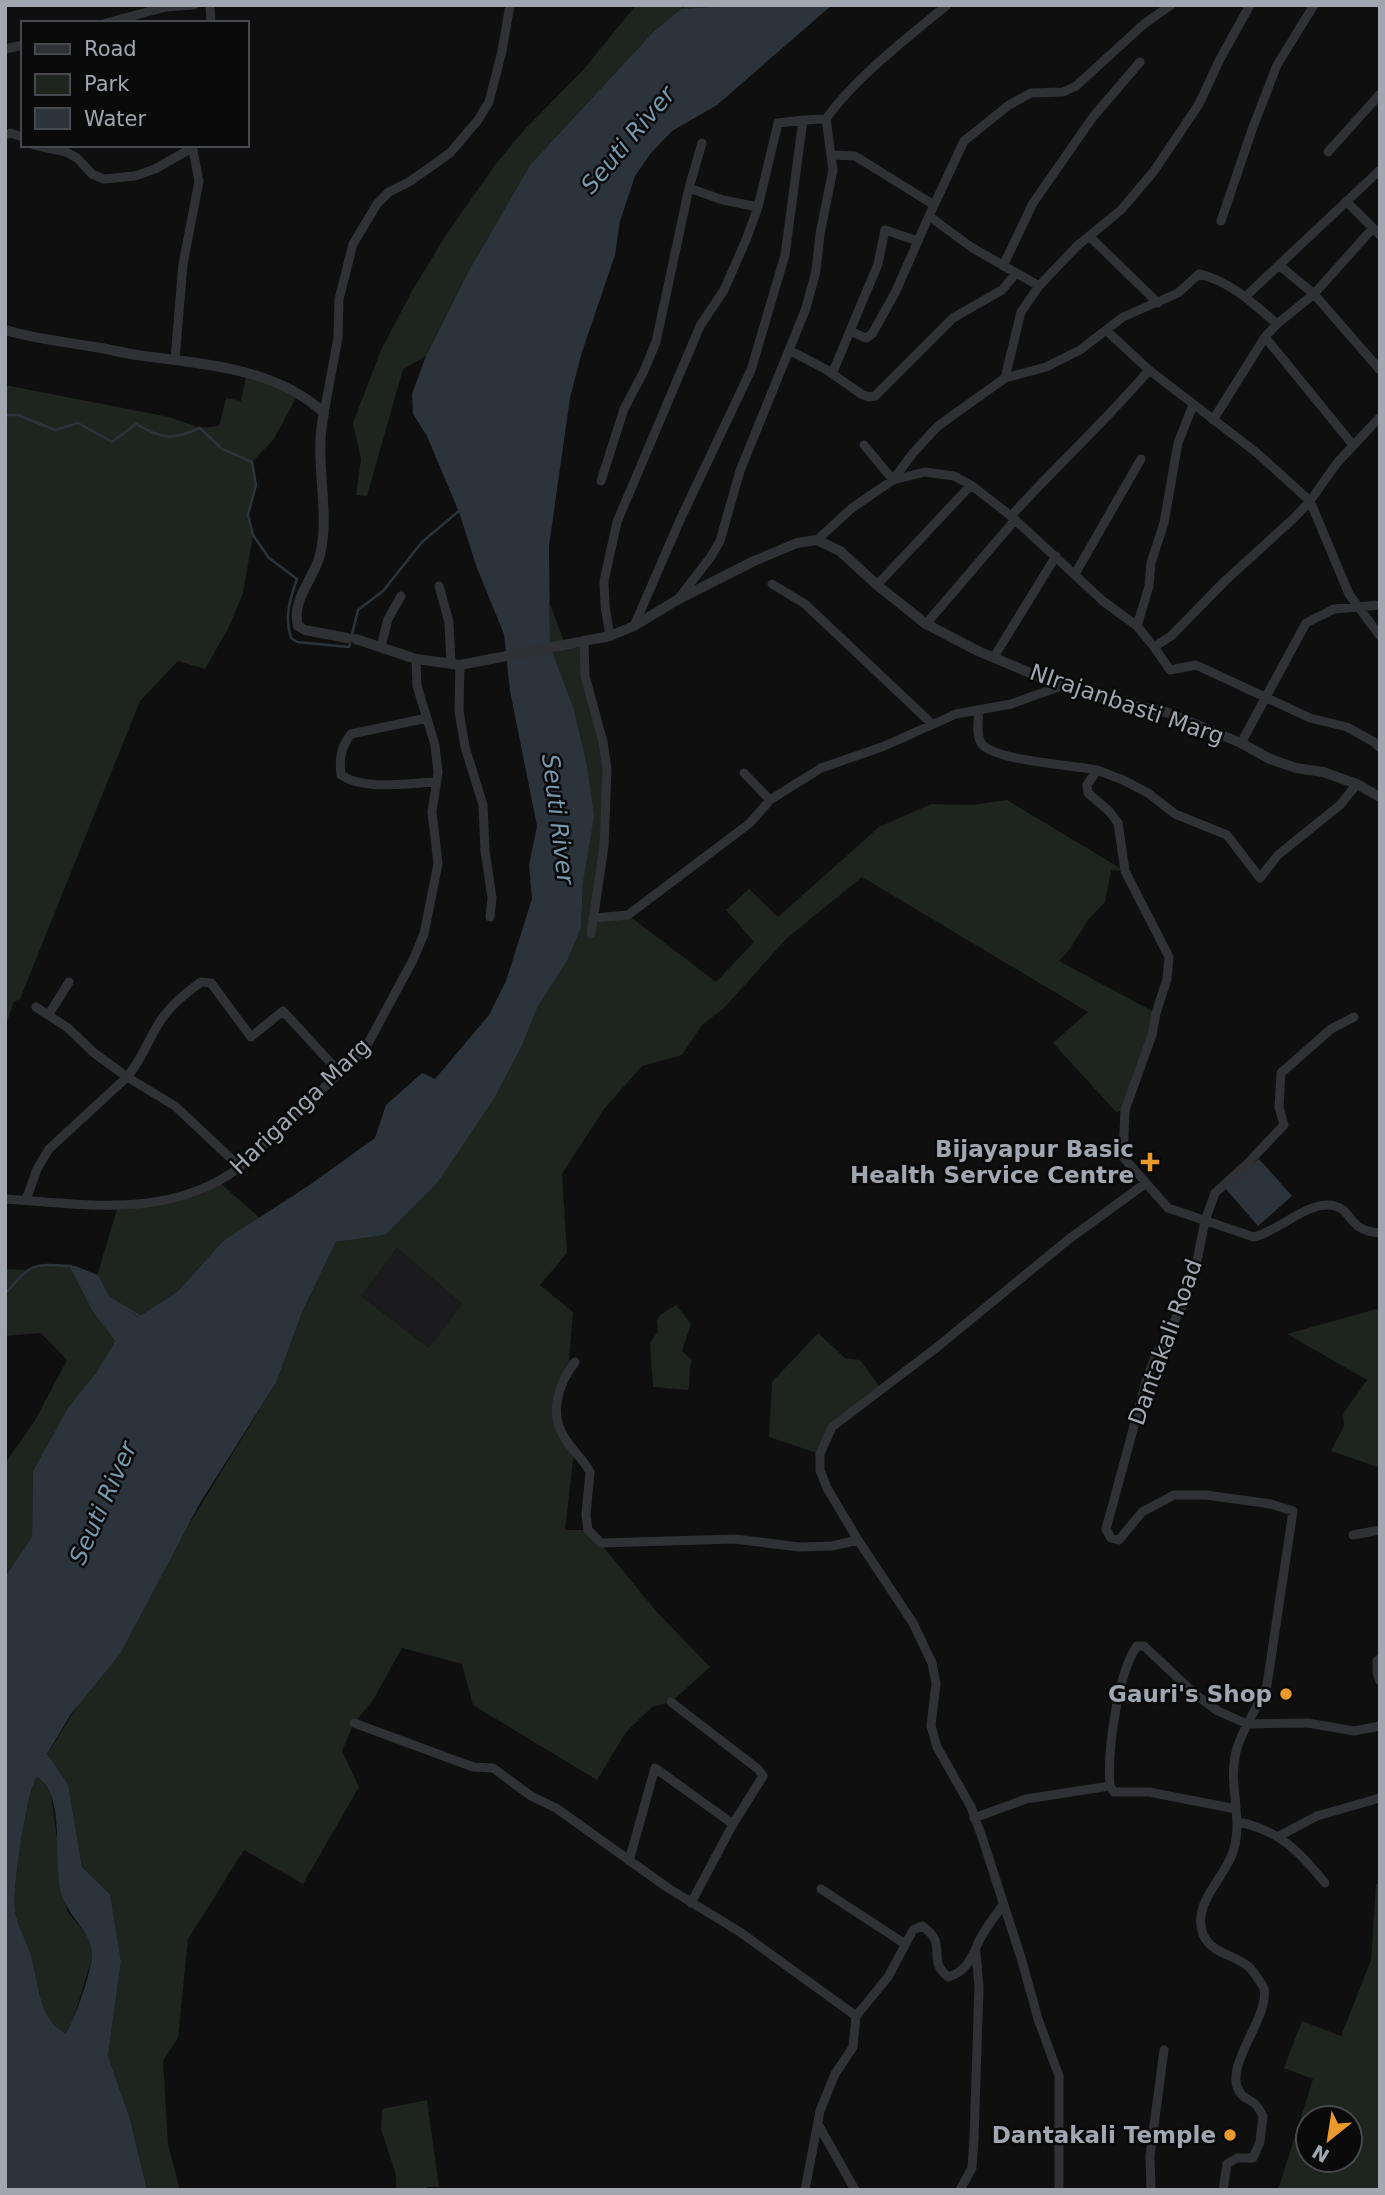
<svg xmlns="http://www.w3.org/2000/svg" width="1385" height="2195" font-family="'DejaVu Sans',sans-serif">
	<rect width="100%" height="100%" fill="#0f0f10"/>
	<path fill="#1b1b1d" d="M397 1248 463 1305 429 1348 361 1296Z"/>
	<path fill="#1e241e" fill-rule="evenodd" d="M636 5H682V9L686 5H746L681 9 655 30 530 165 467 274 426 356 403 369 367 496 356 495 361 459 353 423 381 350 412 291 446 235 495 165 523 131 584 69Z
		M247 373 298 394 274 439 252 462 256 485 248 515 253 535 243 593 229 627 205 669 178 661 140 701 20 999 14 1002 5 1027V385L169 417 200 428 219 426 226 398 241 401Z
		M550 604 565 644 584 640 585 676 607 769 595 918 628 915 716 982 754 942 726 910 749 889 778 917 879 827 931 804 972 805 1007 800 1125 871 1111 870 1105 902 1088 920 1070 949 1059 961 1156 1013 1125 1110 1116 1112 1053 1043 1088 1012 862 877 786 939 724 1008 702 1025 682 1055 642 1066 604 1109 562 1174 567 1253 540 1285 573 1312 569 1360 575 1362 558 1390 559 1422 574 1451 565 1530H588L602 1545 655 1610 710 1667 671 1702 652 1707 626 1732 597 1780 473 1705 462 1664 402 1648 373 1700 354 1723 342 1751 359 1787 303 1884 244 1850 188 1939 178 2038 163 2061 168 2144 180 2190H147L130 2119 108 2056 121 1961 110 1894 82 1867 68 1784 47 1755 276 1383 303 1310 336 1242 385 1235 568 959 581 928 583 882 550 646ZM397 1248 462 1304 429 1348 361 1296Z
		M219 1182 260 1218 223 1241 178 1291 138 1317 108 1297 97 1276 118 1206 153 1203Z
		M45 1264 71 1266 94 1311 117 1340 33 1471 32 1537 5 1577V1463L34 1422 67 1360 41 1333 5 1336V1269L25 1270Z
		M676 1305 691 1324 682 1351 692 1360C688 1370 691 1380 688 1390L653 1387 650 1343 658 1331 657 1320 660 1315Z
		M1380 1308V1468L1331 1451 1344 1426 1343 1414 1367 1380 1287 1334Z
		M818 1333 845 1358 860 1360 881 1389 833 1427 820 1454 769 1437 772 1382Z
		M37 1777 45 1781 50 1788 67 1911 89 1938 93 1954 73 2021 65 2033C38 2019 39 1982 31 1956 27 1942 17 1926 15 1910 12 1892 27 1788 37 1777Z
		M1376 1884H1380V2190H1278L1313 2079 1284 2068 1302 2021 1341 2036 1371 1960ZM1308 2118H1350V2160H1308Z
		M427 2100 439 2187H427V2190H396V2175L381 2129 382 2109Z"/>
	<path fill="#2b343a" fill-rule="evenodd" d="M746 5H832L717 105 672 131 651 153 635 176 620 221 615 255 582 352 570 398 549 546 550 646 574 710 587 766 594 816 583 882 581 928 568 959 537 1008 522 1045 495 1097 437 1183 385 1235 336 1242 303 1310 276 1383 200 1503 120 1654 71 1714 47 1754 68 1784 82 1867 110 1894 121 1961 108 2056 130 2119 147 2190H5V1577L32 1537 33 1471 68 1408 96 1373 116 1340 94 1311 71 1266 97 1276 108 1297 138 1317 178 1291 223 1241 308 1186 375 1138 386 1105 422 1073 435 1079 489 1015 506 981 532 899 529 865 537 826 510 691 504 634 477 568 459 512 427 436 413 414 412 394 426 356 467 274 530 165 655 30 681 9ZM37 1777C67 1792 52 1868 62 1895 69 1917 90 1932 92 1951 94 1964 74 2025 65 2033 38 2019 39 1982 31 1956 27 1941 17 1926 15 1910 12 1892 27 1788 37 1777Z
		M1259 1159 1292 1196 1258 1226 1225 1188Z"/>
	<g fill="none" stroke-linecap="round" stroke-linejoin="round">
		<path stroke="#2b343a" stroke-width="2.5" d="M5 415H18L55 430 78 423 112 442 136 424C163 440 172 440 200 428L222 449 252 462 256 485 248 515 253 535 269 558 297 579C290 599 284 617 291 638L297 642 349 647 358 610 383 591 422 542 459 511
			M74 1267 97 1276 108 1297 141 1317
			M5 1291H8C31 1262 35 1264 71 1266L94 1311 117 1341"/>
		<path stroke="#303135" stroke-width="9" d="M210 5 211 23
			M106 23 166 7 194 5
			M5 49 23 45
			M5 135 10 133 23 137
			M34 145 66 152 77 158 92 174 104 179 135 176 155 169 192 148
			M1328 152 1380 94
			M832 155 855 156 934 205
			M689 188 723 200 758 207
			M1346 201 1380 235
			M929 216 964 141 1009 105 1031 93 1063 92 1076 86 1144 24 1171 5
			M1221 221 1253 127 1277 65 1314 5
			M1089 236 1158 303
			M1003 266 1033 203 1093 117 1140 62
			M1280 266 1314 294 1380 370
			M1245 297 1380 170
			M1277 324 1314 294 1373 228
			M850 331 878 264 885 230 918 241
			M1107 331 1149 370 1257 453 1310 501 1349 594 1380 636
			M791 351 827 370 861 394 869 397 875 396 953 318 1002 290 1016 273
			M175 359 183 264 199 181 192 145
			M832 374 850 331 866 338 872 334 895 293 929 216 971 247 1039 286
			M1005 378 1021 312 1039 286 1077 246 1121 210 1154 171 1199 104 1220 59 1250 5
			M324 413 338 338 339 299 353 244 377 204 389 192 409 182 450 153 478 120 489 102 502 51 510 5
			M1213 420 1265 337 1353 445
			M864 445 893 480 913 453 938 426 1005 378 1046 367 1080 350 1123 317 1178 293 1199 274C1230 281 1253 303 1277 324L1265 337
			M601 481 624 409 644 371 656 342 689 188 702 143
			M1011 516C1056 466 1106 421 1149 370
			M817 540 852 508 893 480 925 472 954 476 971 485 1011 516 1103 601 1137 626 1154 647 1171 636 1226 580 1294 518 1310 501 1337 463 1380 417
			M1075 574 1141 459
			M772 584 805 604 931 723
			M877 585 971 485
			M439 586 449 622 451 664
			M679 598 710 558 720 541 740 471 806 308 816 271 820 234 833 170 826 119C853 80 909 36 947 5
			M926 624 1015 520
			M634 626 680 520 751 370 785 255 803 120 826 119
			M1137 626 1149 586 1151 563 1164 523 1178 443 1193 405
			M610 636 605 606 604 581 617 522 700 326 724 290 746 240 758 207 778 123 803 120
			M584 640 585 676 603 742 607 769 604 846 591 934
			M381 646 388 619 401 596
			M1154 647 1170 670 1196 665 1310 718 1347 727 1374 742 1380 748
			M994 657 1056 556
			M460 665 459 711 465 747 483 805 485 851 492 898 490 917
			M979 711C978 721 976 734 981 743 993 761 1073 765 1097 770L1087 785 1088 793 1109 811 1118 823 1125 871 1169 957 1167 979 1156 1013 1152 1035 1125 1110 1123 1157 1146 1183
			M427 718 351 734C341 747 339 758 341 775 365 791 407 783 436 782
			M1241 743 1306 623 1334 609 1380 605
			M1097 770 1123 780 1148 793 1175 814 1227 835 1260 878 1278 855 1340 805 1357 784
			M744 773 770 800
			M595 918 628 915 750 823 770 800 821 768 882 747 956 714 1011 704 1061 686
			M36 1007 68 1028 94 1053 127 1077 175 1106 240 1167
			M49 1014 69 982
			M5 1199C87 1204 169 1220 240 1167L365 1049 413 960 424 934 438 864 432 812 438 772 435 745 417 686 416 659
			M26 1200 37 1169 49 1149 127 1077C142 1059 149 1038 161 1020 172 1004 186 993 201 982L211 983 251 1037 283 1011 340 1073
			M575 1362C558 1384 548 1415 566 1440 573 1451 584 1460 590 1472L586 1515 588 1530 601 1543 735 1539 799 1547 832 1546 858 1540
			M1353 1535 1380 1530
			M1380 1659 1377 1661V1673L1380 1681
			M671 1702 758 1769 763 1776 733 1824 691 1903
			M354 1723 473 1767 493 1768 531 1796 556 1808 668 1888 740 1932 856 2016
			M1236 1809 1149 1792H1114L1110 1786C1107 1752 1118 1672 1137 1646H1144L1196 1695 1218 1711 1247 1724 1308 1723 1354 1731 1380 1726
			M974 1818 1026 1799 1110 1786
			M1238 1822C1279 1830 1299 1851 1325 1883
			M1279 1836 1317 1816 1380 1798
			M629 1861 655 1768 733 1824
			M821 1889 905 1944
			M818 2124 855 2190
			M805 2190 820 2111 835 2074 853 2047 856 2016 888 1977 913 1930 922 1926C950 1945 925 1958 948 1977 968 1971 972 1956 980 1939 986 1927 995 1916 1003 1905
			M960 2190 972 2168 974 2139 979 1987 976 1953
			M1059 2190V2076L1038 2019 1022 1961 983 1840 971 1807 937 1747 931 1726 936 1684 932 1663 913 1623 858 1540 827 1488 820 1470V1454L832 1427 936 1348 1069 1239 1146 1183 1168 1208 1254 1237C1279 1231 1310 1199 1335 1206 1354 1211 1346 1230 1380 1233
			M1151 2190 1150 2156 1164 2050
			M1223 2190 1227 2164 1237 2158H1253L1260 2142 1263 2116C1260 2111 1258 2106 1254 2103 1250 2100 1244 2098 1241 2094 1220 2069 1270 2018 1264 1989 1264 1987 1260 1982 1259 1980 1256 1976 1253 1971 1249 1967 1234 1954 1211 1954 1203 1934 1192 1906 1220 1882 1231 1857 1246 1823 1227 1787 1236 1752 1242 1728 1258 1708 1267 1685L1293 1511 1271 1504 1206 1495H1174L1142 1512 1119 1540 1111 1538 1106 1529 1146 1382 1155 1357 1184 1303 1198 1256 1205 1221 1215 1193 1248 1163 1284 1125 1279 1107 1281 1073 1331 1029 1354 1017"/>
		<path stroke="#303135" stroke-width="10" d="M5 330C36 339 64 342 95 347 109 349 123 353 137 355 201 364 275 367 324 413 313 460 331 510 320 555 314 579 291 599 298 626L305 630 347 638
			M356 639 416 659 460 665 610 636 634 626 677 600 754 561 797 543 817 540 840 551 877 585 926 624 978 651 1061 686 1120 703 1166 712 1241 743 1270 759 1296 768 1323 772 1357 784 1380 797"/>
	</g>
	<g fill="#ea9a2d" stroke="#0a0a0b" stroke-width="2.5">
		<path d="M1146.5 1151.5h7v7h7v7h-7v7h-7v-7h-7v-7h7z"/>
		<circle cx="1286" cy="1694" r="7"/>
		<circle cx="1230" cy="2135" r="7"/>
	</g>
	<g text-anchor="middle" dominant-baseline="central" stroke-width="5" stroke-linejoin="round" paint-order="stroke">
		<g font-size="23" fill="#a0a7b1" stroke="#0a0a0b">
			<text transform="translate(1127 704) rotate(19)">NIrajanbasti Marg</text>
			<text transform="translate(300 1106) rotate(-44)">Hariganga Marg</text>
			<text transform="translate(1165 1342) rotate(-70)">Dantakali Road</text>
		</g>
		<g font-size="23" font-weight="bold" fill="#a0a7b1" stroke="#0a0a0b" text-anchor="end">
			<text x="1134" y="1149">Bijayapur Basic<tspan x="1134" dy="26">Health Service Centre</tspan></text>
			<text x="1272" y="1694">Gauri's Shop</text>
			<text x="1216" y="2135">Dantakali Temple</text>
		</g>
		<g font-size="24" font-style="italic" fill="#7898ab" stroke="#0a0a0b">
			<text transform="translate(628 140) rotate(-50)">Seuti River</text>
			<text transform="translate(558 819) rotate(83)">Seuti River</text>
			<text transform="translate(103 1503) rotate(-66)">Seuti River</text>
		</g>
	</g>
	<rect width="1385" height="2195" fill="none" stroke="#a0a7b1" stroke-width="14"/>
	<rect x="21" y="21" width="228" height="126" fill="#0a0a0b" stroke="#46494d" stroke-width="2"/>
	<rect x="35" y="44" width="35" height="10" fill="#303135" stroke="#46494d" stroke-width="2"/>
	<text x="84" y="56" font-size="21" fill="#a0a7b1">Road</text>
	<rect x="35" y="74" width="35" height="21" fill="#1e241e" stroke="#46494d" stroke-width="2"/>
	<text x="84" y="91" font-size="21" fill="#a0a7b1">Park</text>
	<rect x="35" y="108" width="35" height="21" fill="#2b343a" stroke="#46494d" stroke-width="2"/>
	<text x="84" y="126" font-size="21" fill="#a0a7b1">Water</text>
	<g transform="translate(1329 2139) rotate(210)"><circle r="33" fill="#0a0a0b" stroke="#46494d" stroke-width="2"/>
	<path d="M0-5L12 26L0 18L-12 26Z" fill="#ea9a2d"/>
	<text y="-10" font-size="19" font-weight="bold" text-anchor="middle" fill="#a0a7b1">N</text>
	</g>
</svg>
